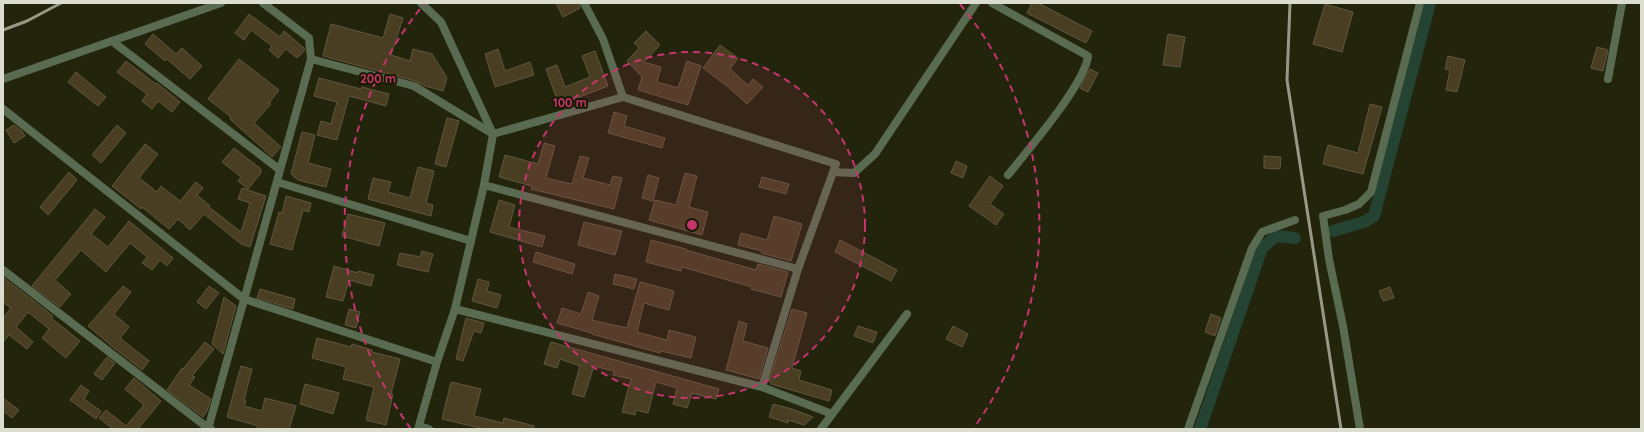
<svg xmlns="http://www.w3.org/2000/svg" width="1644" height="432" font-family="Quicksand,sans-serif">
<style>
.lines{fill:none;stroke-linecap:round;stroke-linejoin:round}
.canal{stroke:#244333;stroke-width:12}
.building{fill:#493e21;stroke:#60573e}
.minor{stroke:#596c51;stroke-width:8}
.tertiary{stroke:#596c51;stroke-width:8}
.rail{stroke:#979987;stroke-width:3}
.ring{fill:none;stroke:#c6366c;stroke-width:2;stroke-dasharray:7 5}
.centre{fill:#c6366c;stroke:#191a04;stroke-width:2}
.ring-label{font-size:12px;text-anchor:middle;font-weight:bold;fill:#c6366c;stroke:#191a04;stroke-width:4;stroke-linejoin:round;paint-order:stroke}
</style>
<rect width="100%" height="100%" fill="#22240c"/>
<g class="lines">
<path class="canal" d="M 1333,231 L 1364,222 L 1374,216 L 1430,3
M 1200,429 L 1262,248 L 1276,236 L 1295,238"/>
</g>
<path class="building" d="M 556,3 L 579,3 L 580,8 L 563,17 Z
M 1032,3 L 1038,3 L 1092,31 L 1086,43 L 1027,13 Z
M 1325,4 L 1353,12 L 1342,52 L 1313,44 Z
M 249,14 L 280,37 L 284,31 L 304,48 L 305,50 L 297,58 L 286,49 L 278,58 L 269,50 L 272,46 L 251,30 L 244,40 L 235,33 Z
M 390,14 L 403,18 L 391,55 L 410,61 L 413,49 L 432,54 L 447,78 L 443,91 L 425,86 L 415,81 L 323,56 L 331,24 L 383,38 Z
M 646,31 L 660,45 L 644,62 L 661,67 L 657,82 L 678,88 L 687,61 L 701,66 L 688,105 L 638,90 L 642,77 L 627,61 L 639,48 L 634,43 Z
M 153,34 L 176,54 L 182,48 L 202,66 L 190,79 L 167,59 L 165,61 L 145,44 Z
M 1168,34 L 1185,37 L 1180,67 L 1163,65 Z
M 720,45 L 738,58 L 730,69 L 748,85 L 753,79 L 763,87 L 747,104 L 728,87 L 703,68 Z
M 1597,47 L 1608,50 L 1603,71 L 1591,68 Z
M 498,49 L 505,71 L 530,62 L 534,75 L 495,87 L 485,54 Z
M 595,51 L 608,86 L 559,105 L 546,69 L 557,65 L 565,87 L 590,77 L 582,56 Z
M 1448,56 L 1465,60 L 1457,92 L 1446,90 L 1450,70 L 1445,69 Z
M 239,59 L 279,90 L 269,103 L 271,104 L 254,123 L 281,147 L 272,157 L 230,119 L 231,117 L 208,99 Z
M 126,61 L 156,84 L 157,83 L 180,102 L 172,112 L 158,101 L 152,109 L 142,101 L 147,94 L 117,72 Z
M 1090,69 L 1098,73 L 1088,92 L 1080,88 Z
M 76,72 L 106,97 L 98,106 L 68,82 Z
M 319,78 L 361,89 L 362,87 L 389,94 L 386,106 L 349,96 L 337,140 L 317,135 L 321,121 L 331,124 L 337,102 L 314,96 Z
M 1370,104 L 1382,107 L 1363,174 L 1323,164 L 1328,145 L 1358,153 Z
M 614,112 L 627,116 L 624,126 L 665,138 L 662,148 L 608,133 Z
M 447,118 L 459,121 L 446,167 L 435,164 Z
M 14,125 L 22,131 L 25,136 L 14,143 L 6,130 Z
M 117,125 L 126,133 L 101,163 L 92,155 Z
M 302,132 L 315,135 L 308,163 L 331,169 L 326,187 L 298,180 L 291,174 Z
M 544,143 L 555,146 L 546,178 L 572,184 L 580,156 L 589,158 L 583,178 L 610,185 L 613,176 L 622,178 L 614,209 L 531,189 L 532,186 L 499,177 L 505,155 L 538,164 Z
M 145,144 L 158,154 L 139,178 L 157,192 L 161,186 L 180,201 L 196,182 L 203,188 L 197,195 L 210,206 L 209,207 L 241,232 L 250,203 L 238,199 L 242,188 L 266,196 L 250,247 L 241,244 L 204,214 L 190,230 L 178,219 L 169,229 L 142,207 L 141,209 L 112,186 Z
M 234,148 L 261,169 L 261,173 L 248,189 L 238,181 L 241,177 L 222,162 Z
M 1264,156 L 1281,157 L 1280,169 L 1264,168 Z
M 956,161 L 967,166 L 963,178 L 951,173 Z
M 418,167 L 434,171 L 426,203 L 433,205 L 431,216 L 368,199 L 373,178 L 391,182 L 388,192 L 410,198 Z
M 69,172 L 77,180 L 48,215 L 40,207 Z
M 685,173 L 697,176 L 689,207 L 708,212 L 702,235 L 649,220 L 655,200 L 676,205 Z
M 648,175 L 659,178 L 653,201 L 642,198 Z
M 990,176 L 1003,186 L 990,204 L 1004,214 L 996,225 L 969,206 Z
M 762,177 L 789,184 L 786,194 L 759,187 Z
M 286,196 L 311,203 L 309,212 L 303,210 L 292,250 L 270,244 L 279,212 L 282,213 Z
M 499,200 L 515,205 L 509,227 L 545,236 L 542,247 L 490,232 Z
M 95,209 L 105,217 L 91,234 L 108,247 L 129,221 L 173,258 L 167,266 L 160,260 L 152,270 L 142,263 L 147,257 L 130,243 L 106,272 L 81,250 L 55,280 L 71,294 L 60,307 L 32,286 Z
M 348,214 L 385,223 L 379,246 L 342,236 Z
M 774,216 L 802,224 L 791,261 L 761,253 L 762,251 L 738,245 L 741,233 L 767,240 Z
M 584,222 L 622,231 L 615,255 L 578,245 Z
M 651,240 L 686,249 L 686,250 L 756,270 L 758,264 L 788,272 L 781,297 L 751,289 L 752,287 L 682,267 L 681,271 L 646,262 Z
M 840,240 L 897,270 L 891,281 L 835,252 Z
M 422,251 L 433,254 L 428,272 L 397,265 L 400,253 L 420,257 Z
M 536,252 L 575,264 L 572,274 L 533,262 Z
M 334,266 L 358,273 L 358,271 L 374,275 L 371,286 L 349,280 L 343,301 L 326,297 Z
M 615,274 L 637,279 L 634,289 L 613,284 Z
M 3,277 L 53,316 L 51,318 L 80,341 L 66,358 L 42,338 L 49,329 L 28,312 L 16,327 L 33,342 L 27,349 L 9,335 L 3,342 L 3,318 L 11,308 L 3,302 Z
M 478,279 L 489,282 L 487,291 L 501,295 L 497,308 L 472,301 Z
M 640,282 L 674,291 L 669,310 L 644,303 L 637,332 L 667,340 L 669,330 L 696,337 L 691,358 L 661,351 L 660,353 L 592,334 L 592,333 L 557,323 L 562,308 L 581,314 L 588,292 L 599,296 L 592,320 L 627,328 Z
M 123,286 L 131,292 L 114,314 L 129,327 L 120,338 L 149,361 L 142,370 L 114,348 L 88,326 Z
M 209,286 L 219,293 L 206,309 L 197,302 Z
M 1390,287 L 1394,298 L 1383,301 L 1379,291 Z
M 260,289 L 295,299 L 293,309 L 257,298 Z
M 224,297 L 236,306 L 223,354 L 212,344 Z
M 349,309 L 360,312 L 356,328 L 345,325 Z
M 792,309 L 807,313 L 792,368 L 801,371 L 799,380 L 832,390 L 829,401 L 771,384 L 771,382 L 769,381 Z
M 1211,314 L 1221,318 L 1215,336 L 1205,332 Z
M 466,318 L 484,323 L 481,333 L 474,331 L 463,361 L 456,359 Z
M 739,321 L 747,324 L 743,341 L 768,348 L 759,379 L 726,370 Z
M 858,326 L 877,332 L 873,343 L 854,336 Z
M 953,326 L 968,334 L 962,347 L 946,339 Z
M 317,338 L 351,347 L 352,344 L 372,350 L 372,352 L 400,359 L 391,394 L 393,394 L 386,425 L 366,420 L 374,387 L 343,379 L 346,367 L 312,358 Z
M 205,342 L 214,349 L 192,376 L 195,377 L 189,385 L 211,399 L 207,411 L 203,417 L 167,390 L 182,368 L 183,369 Z
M 551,342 L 719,389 L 716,399 L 692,393 L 687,408 L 673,404 L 677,388 L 656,382 L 648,413 L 636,410 L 635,415 L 622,412 L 631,379 L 613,375 L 614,371 L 594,366 L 584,397 L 572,394 L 580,366 L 560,359 L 557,368 L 544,364 Z
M 107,357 L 115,363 L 102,380 L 94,374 Z
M 241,366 L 252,369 L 244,400 L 246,401 L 244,406 L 262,411 L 265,398 L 296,406 L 289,429 L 257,429 L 258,426 L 227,417 Z
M 134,378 L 161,401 L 138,429 L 113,429 L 99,418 L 106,410 L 126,426 L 144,405 L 125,389 Z
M 451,382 L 481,389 L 474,416 L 503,423 L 504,418 L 534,426 L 534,429 L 484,429 L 442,419 Z
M 305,384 L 339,393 L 333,414 L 300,404 Z
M 81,385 L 89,391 L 84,399 L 101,411 L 96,419 L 70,400 Z
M 3,398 L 19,410 L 12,418 L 3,411 Z
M 773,404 L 792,409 L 813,417 L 804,425 L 788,420 L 788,423 L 769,417 Z"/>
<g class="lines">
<path class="minor" d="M 584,3 L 603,39 L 623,97
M 992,3 L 1088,56 C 1085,84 1028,150 1008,175
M 112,41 L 280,170
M 311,59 L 414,86 L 493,134 L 623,97 L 836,164 L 798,269 L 762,387
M 3,79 L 221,3
M 1608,79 L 1622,3
M 3,109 L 244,299 L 437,362
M 833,172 L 854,173 L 875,154 L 976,3
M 277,182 L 471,241
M 484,185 L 798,269
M 3,270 L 208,428 L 211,429
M 455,309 L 762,387 L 832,414
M 419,426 L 429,429
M 208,429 L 311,59 L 309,38 L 263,3
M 821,429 L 907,314
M 1188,429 L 1252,248 L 1262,232 L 1295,220
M 1360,429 L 1343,326 L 1329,259 L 1323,216 L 1345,210 L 1359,204 L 1371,192 L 1420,3"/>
<path class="tertiary" d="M 418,429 L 437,362 L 455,309 L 484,185 L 493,134 L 441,22 L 421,3"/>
<path class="rail" d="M 1290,3 L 1287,80 L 1341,429
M 3,30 L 27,21 L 61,3"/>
</g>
<circle cx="692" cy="225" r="173" fill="#c6366c" fill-opacity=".12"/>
<g class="ring">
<circle cx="692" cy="225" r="173"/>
<path d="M411 429A347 347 0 0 1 424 4M960 4A347 347 0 0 1 973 429"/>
</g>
<circle cx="692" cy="225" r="6" class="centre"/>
<g class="ring-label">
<text x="378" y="83">200 m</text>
<text x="570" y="107">100 m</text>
</g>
<rect width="1644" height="432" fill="none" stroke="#dbddcf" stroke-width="8"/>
</svg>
